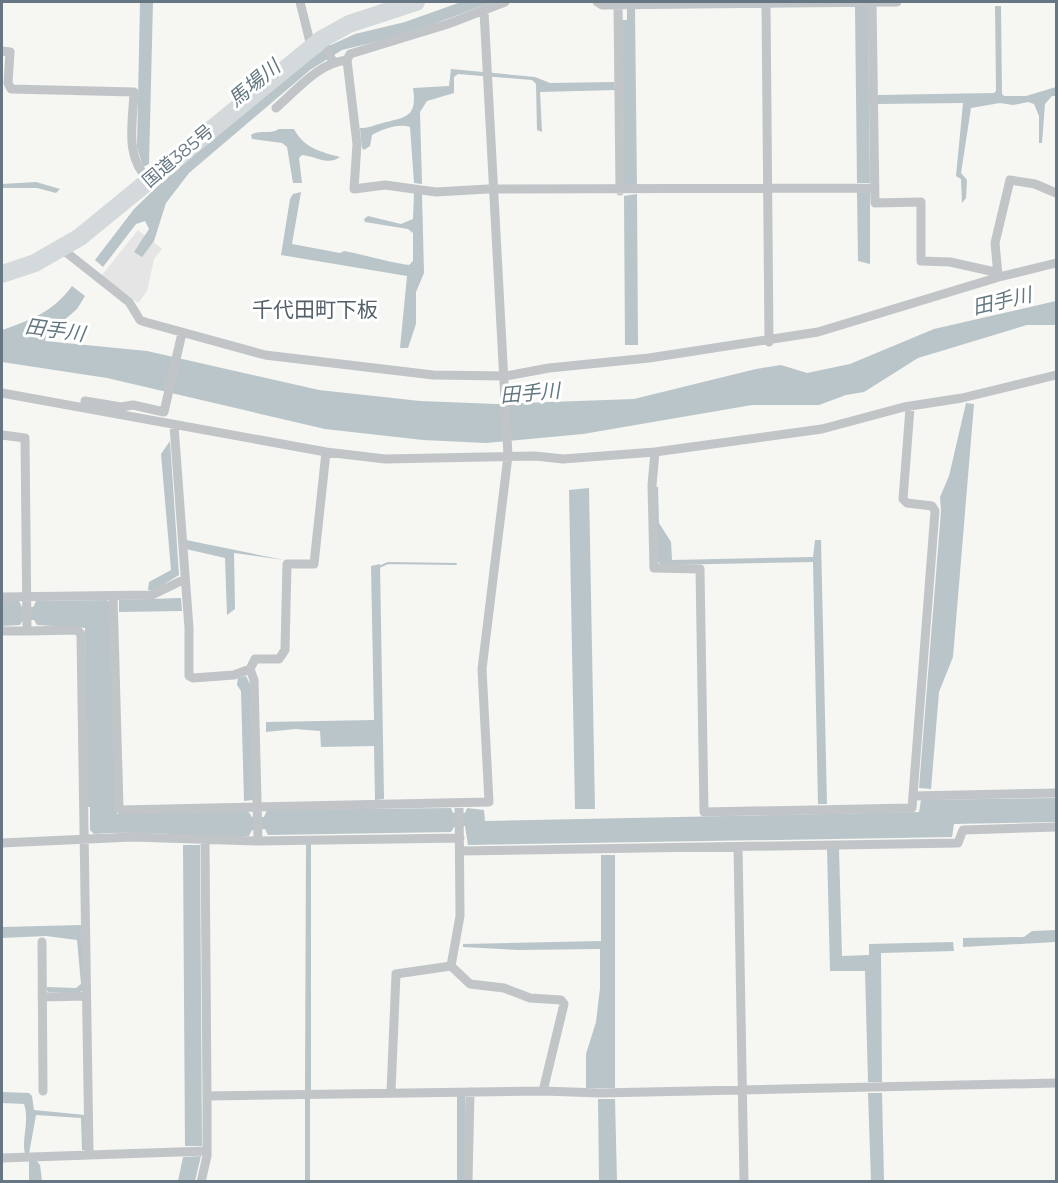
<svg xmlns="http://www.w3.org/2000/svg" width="1058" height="1183" font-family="Montserrat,'Noto Sans JP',sans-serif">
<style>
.built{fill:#e4e5e4}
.water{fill:#b9c5c9}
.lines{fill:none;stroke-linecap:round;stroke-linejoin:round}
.stream{stroke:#b9c5c9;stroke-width:2}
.street{stroke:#c1c5c8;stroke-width:9}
.highway{stroke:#d4d9dc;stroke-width:18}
.labels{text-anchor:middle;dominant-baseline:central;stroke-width:6;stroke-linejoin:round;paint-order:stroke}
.street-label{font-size:18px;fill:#667683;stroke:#fff}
.water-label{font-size:20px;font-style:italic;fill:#62777f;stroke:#fff}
.quarter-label{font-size:21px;fill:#545f68;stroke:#fff}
</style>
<rect width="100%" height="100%" fill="#f6f6f3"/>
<path class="built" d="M 138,230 L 162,249 L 154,259 L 147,291 L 138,303 L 102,275 Z"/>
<path class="water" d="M 140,2 L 153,2 L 149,164 L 143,167 L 137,147 Z
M 461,2 L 493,2 L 404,35 L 342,50 L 310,70 L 189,173 L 166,203 L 154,241 L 142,257 L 134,252 L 149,229 L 145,221 L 136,224 L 103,267 L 95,260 L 134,209 L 159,185 L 302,64 L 331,45 L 355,34 L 405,22 Z
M 855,6 L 868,6 L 870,183 L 857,183 Z
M 995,6 L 1001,6 L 1002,94 L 1004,96 L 1026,96 L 1056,87 L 1056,96 L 1052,96 L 1045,104 L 1042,143 L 1039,143 L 1039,116 L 1034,104 L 1028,102 L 1013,105 L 1000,103 L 971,108 L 961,173 L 967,180 L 966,198 L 962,203 L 961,179 L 956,176 L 963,103 L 878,104 L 878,95 L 994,93 L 996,91 Z
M 627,9 L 635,9 L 637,188 L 624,186 L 622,20 L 627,20 Z
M 451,69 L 535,77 L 550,83 L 614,82 L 615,90 L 540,92 L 542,132 L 537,130 L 536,84 L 532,80 L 458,74 L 454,77 L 454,93 L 427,101 L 420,112 L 422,184 L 414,183 L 410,127 C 399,123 382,129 372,135 L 370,146 L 364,150 L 362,148 L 360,128 C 368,128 372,126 379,124 C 403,117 418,120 413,88 L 449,86 Z
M 279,129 L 294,129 C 304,148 321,152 340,157 C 327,166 315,156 302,155 L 299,158 L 302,183 L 293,183 L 287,147 L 282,143 L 252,139 L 251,135 C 260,129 269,135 279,129 Z
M 36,182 L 60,189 L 56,193 L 37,188 L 2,188 L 2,184 Z
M 301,192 L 292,244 L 340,253 L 344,251 C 366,255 386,262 409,265 L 413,261 L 413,233 L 408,229 L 365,222 L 364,219 L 368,216 L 401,224 L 413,219 L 414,192 L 422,194 L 424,273 L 416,292 L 416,324 L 408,348 L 400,348 L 407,276 L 281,255 L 290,199 L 293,194 Z
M 857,192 L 870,192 L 870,264 L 858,261 Z
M 637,194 L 638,345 L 625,345 L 624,196 Z
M 72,286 L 85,296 L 77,309 L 46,336 L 45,341 L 147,351 L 319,390 L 420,401 L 496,404 L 634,399 L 756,369 L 781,365 L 807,373 L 850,364 L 934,329 L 1056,301 L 1056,325 L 1027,325 L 918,358 L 864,392 L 846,395 L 819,405 L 752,405 L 583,434 L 486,443 L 423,440 L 325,429 L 107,378 L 2,362 L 2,330 C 31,320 53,312 72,286 Z
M 966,403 L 974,404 L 953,657 L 939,692 L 931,789 L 919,788 L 941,511 L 940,497 L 949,476 Z
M 170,441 L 179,575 L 153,591 L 148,590 L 149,582 L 171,570 L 161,454 Z
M 656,487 L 658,487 L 659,523 L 671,542 L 672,560 L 813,557 L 815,540 L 821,540 L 827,804 L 818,804 L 813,562 L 661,565 L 657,561 Z
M 589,488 L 595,809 L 575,809 L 569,490 Z
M 186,540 L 284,560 L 234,553 L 235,609 L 227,615 L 225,558 L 186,549 Z
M 380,564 L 384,799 L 375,800 L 374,746 L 321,747 L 320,731 L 295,729 L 266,732 L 266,722 L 374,720 L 371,566 Z
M 181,598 L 182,611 L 119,612 L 119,600 Z
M 106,600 L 110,602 L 110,607 L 117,814 L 248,811 L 252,817 L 264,817 L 267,810 L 451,808 L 453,813 L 465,813 L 467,808 L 484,810 L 485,821 L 919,812 L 921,800 L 1056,798 L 1056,822 L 954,824 L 952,837 L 468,845 L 465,826 L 454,827 L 451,832 L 268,835 L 265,829 L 252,830 L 249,836 C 198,838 146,830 94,834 L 90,830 L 90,807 L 87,807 L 85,628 L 37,625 L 34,620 L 23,620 L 20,625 L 2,626 L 2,601 L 19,601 L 22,607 L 33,607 L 36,601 Z
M 246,676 L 250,684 L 253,800 L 244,801 L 241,691 L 237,685 L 238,678 Z
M 306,844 L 311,844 L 311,1090 L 305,1090 Z
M 183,845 L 200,845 L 202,1146 L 185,1146 Z
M 827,849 L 839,849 L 842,956 L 869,955 L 869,944 L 953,942 L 954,951 L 881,953 L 882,1082 L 868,1082 L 865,971 L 830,971 Z
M 601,855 L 615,855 L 615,1088 L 586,1088 L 586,1054 L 596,1022 L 600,988 L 600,949 L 518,950 L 463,947 L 463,944 L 601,941 Z
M 81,925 L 84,989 L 80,992 L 48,992 L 46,989 L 47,987 L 76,988 L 81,984 L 77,940 L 46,936 L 2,938 L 2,927 Z
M 1056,930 L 1056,942 L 963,947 L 963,938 L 1024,937 L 1032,931 Z
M 2,1092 L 29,1093 L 32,1096 L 34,1110 L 85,1115 L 86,1150 L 82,1150 L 81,1118 L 36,1115 L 29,1154 L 25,1154 C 21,1139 30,1122 24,1104 L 2,1103 Z
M 868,1093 L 882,1093 L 884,1181 L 871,1181 Z
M 465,1095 L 465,1181 L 457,1182 L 457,1096 Z
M 305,1098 L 310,1098 L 310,1181 L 305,1182 Z
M 598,1099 L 615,1099 L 617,1181 L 502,1181 L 599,1180 Z
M 201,1156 L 195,1181 L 178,1181 L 183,1157 Z
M 36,1160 L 40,1165 L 42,1181 L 29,1181 L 29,1161 Z"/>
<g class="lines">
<path class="stream" d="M 379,567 L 388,563 L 456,564"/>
<path class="street" d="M 300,2 L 311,46
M 505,2 L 448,24 L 350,54 L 347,60 L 357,144 L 354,189 L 385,185 L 436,192 L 488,189 L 875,188
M 597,2 L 602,5 L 897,2
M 872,2 L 875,203 L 921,202 L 921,261 L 950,262 L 995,272
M 766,3 L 769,342
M 618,4 L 620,191
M 322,39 L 333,62
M 2,51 L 10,52 L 8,83 L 11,89 L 134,92 C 133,123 124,157 149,180
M 276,108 C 297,90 318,63 347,60
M 62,249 L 129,302 L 140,320 L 145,322 L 265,355 L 433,375 L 506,376 L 549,368 L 649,358 L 818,332 L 999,277 L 1056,263
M 998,275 L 995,243 L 1010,180 L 1035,184 L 1056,193
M 2,393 L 326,452 L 385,459 L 535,456 L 563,459 L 655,452 L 822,429 L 904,407 L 962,398 L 1056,375
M 85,401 L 121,407 L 133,405 L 164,412 L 182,333
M 174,426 L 189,628 L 189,676 L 193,678 L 234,675 L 250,669
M 2,435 L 25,438 L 27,631 L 77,630 L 81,634 L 89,1153
M 655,452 L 652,485 L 654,568 L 700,569 L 704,812 L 912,808 L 935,511 L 932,506 L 907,503 L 903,499 L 910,408
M 113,596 L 119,808 L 121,810 L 489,802 L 482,669 L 508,456 L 484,11
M 2,597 L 152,595 L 185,579
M 2,631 L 27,631
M 913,796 L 1056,793
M 459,803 L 460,916 L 451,966 L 470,984 L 504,988 L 530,998 L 561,1000 L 564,1004 L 543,1091
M 205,840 L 207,1096
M 258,841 L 254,680 L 250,669 L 255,659 L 279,659 L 285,650 L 287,564 L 314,564 L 326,452
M 2,843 L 132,837 L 258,841 L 460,838
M 738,847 L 744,1182
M 460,851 L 958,843 L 963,830 L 1056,827
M 42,942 L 43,1091
M 42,997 L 86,996
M 391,1092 L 396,974 L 451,966
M 2,1158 L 207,1151
M 201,1182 L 207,1156 L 207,1096 L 543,1091 L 600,1093 L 1056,1083
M 468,1182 L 470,1092"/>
<path class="highway" d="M 2,274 L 35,263 L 80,237 L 322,39 L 349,24 L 416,2"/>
</g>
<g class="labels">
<g class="street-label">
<text transform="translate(178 156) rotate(-40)">国道385号</text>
</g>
<g class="water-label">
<text transform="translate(254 83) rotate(-40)">馬場川</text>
<text transform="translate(1002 301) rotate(-13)">田手川</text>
<text transform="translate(55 330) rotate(8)">田手川</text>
<text transform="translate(530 393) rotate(-5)">田手川</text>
</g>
<g class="quarter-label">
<text x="315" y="309">千代田町下板</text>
</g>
</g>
<rect width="1058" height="1183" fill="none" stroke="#667683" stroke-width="6"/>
</svg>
